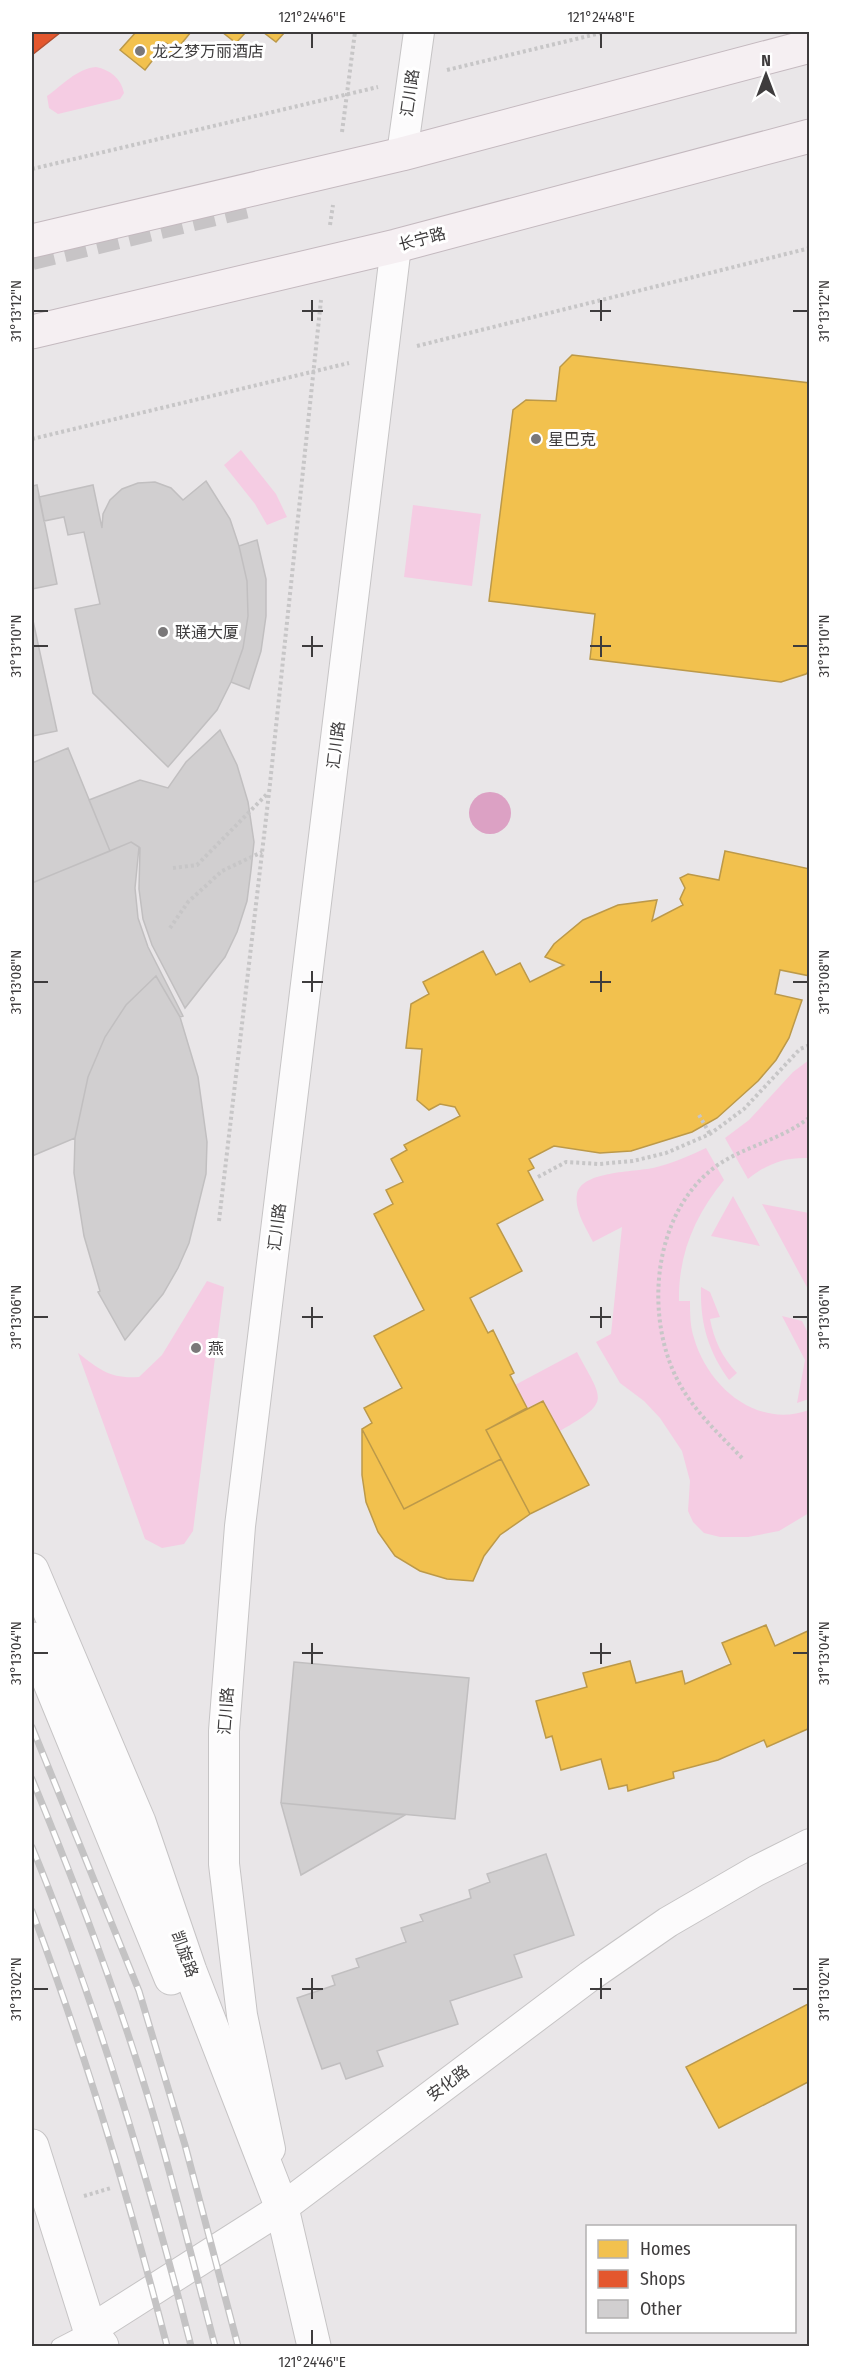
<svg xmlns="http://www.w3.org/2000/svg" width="841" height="2378" font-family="'Fira Sans Condensed','Noto Sans SC',sans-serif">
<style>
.green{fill:#f5cce3}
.water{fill:#dca1c4}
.homes{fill:#f2c14e;stroke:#bc9949;stroke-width:1.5}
.shops{fill:#e4572e;stroke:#b24f32;stroke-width:1.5}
.building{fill:#d1cfd0;stroke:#c1bfc0;stroke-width:1.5}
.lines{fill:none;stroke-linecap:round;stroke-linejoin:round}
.pedestrian-tunnel{stroke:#c7c4c6;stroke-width:22;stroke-dasharray:22 11;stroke-linecap:butt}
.service-casing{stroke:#c6c4c5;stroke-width:17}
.minor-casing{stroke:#c6c4c5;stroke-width:32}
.tertiary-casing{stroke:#c6c4c5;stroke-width:35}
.primary-casing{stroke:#c4b9bf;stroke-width:35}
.path{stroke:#c7c6c7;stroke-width:4;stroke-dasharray:3 3;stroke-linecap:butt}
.service{stroke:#fcfbfc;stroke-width:15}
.minor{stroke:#fcfbfc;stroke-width:30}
.tertiary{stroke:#fcfbfc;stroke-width:33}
.primary{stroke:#f5eff2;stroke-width:33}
.rail-casing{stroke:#c4c3c4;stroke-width:7}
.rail{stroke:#fff;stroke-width:4.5;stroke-dasharray:14;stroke-linecap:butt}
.ticks{fill:none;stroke:#3e3c3d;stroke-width:2}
.poi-dot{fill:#7a7879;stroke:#fff;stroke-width:2}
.labels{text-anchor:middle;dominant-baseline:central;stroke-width:6;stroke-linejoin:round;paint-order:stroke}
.poi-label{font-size:16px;fill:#3e3c3d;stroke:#fff;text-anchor:start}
.street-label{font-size:16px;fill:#3e3c3d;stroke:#fff}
.neatline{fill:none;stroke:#3e3c3d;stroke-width:2}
.ticks-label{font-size:15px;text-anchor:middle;fill:#3e3c3d}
</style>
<rect width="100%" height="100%" fill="#e9e6e8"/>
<path class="green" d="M 96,67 C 110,70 121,78 124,93 L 120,99 L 58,114 L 49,108 L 47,96 C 63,85 76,69 96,67 Z
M 241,450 L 276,494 L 287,517 L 267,525 L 255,504 L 224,465 Z
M 413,505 L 481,514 L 472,586 L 404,577 Z
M 809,1060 L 809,1158 C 784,1157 767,1164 748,1179 L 725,1138 L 749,1120 L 793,1072 Z
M 706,1148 L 724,1180 C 695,1215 678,1255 679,1301 L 690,1301 C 690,1313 690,1326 694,1338 C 708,1387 757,1429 809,1410 L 809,1513 L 779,1531 L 748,1537 L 720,1537 L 704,1533 L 693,1522 L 688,1511 L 690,1481 L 682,1451 L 660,1418 L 644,1401 L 620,1383 L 596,1342 L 611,1334 L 622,1227 L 593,1242 C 586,1228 574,1210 577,1194 C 581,1171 635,1172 653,1168 C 671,1164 689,1156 706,1148 Z
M 733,1196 L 760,1246 L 711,1236 Z
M 762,1204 L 809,1213 L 809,1291 Z
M 207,1281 L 224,1287 L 193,1531 L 184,1544 L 162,1548 L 145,1539 L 78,1353 C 100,1370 111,1379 139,1377 L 162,1355 Z
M 701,1287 L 710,1292 L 720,1317 L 710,1319 C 714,1340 722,1357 737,1373 L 729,1380 C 708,1351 700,1323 701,1287 Z
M 782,1316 L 802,1321 L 809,1335 L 809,1399 L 797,1403 L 805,1360 Z
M 577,1352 C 603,1401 612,1401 560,1431 L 543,1401 L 527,1408 L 515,1385 Z"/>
<path class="water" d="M469 813a21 21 0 1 1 42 0a21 21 0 1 1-42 0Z"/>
<path class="homes" d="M 136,32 L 191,32 L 172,55 L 165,50 L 169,45 L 166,43 L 145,70 L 120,50 Z
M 222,32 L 246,32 L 236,43 Z
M 263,32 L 285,32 L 276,42 Z
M 572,355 L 810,383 L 810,670 L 806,674 L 781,682 L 590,659 L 595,614 L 489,601 L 513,410 L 526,400 L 556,401 L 560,367 Z
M 725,851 L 810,869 L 810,976 L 780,970 L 775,994 L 802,1000 L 789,1038 L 776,1060 L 758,1081 L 717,1118 L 692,1132 L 631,1151 L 600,1153 L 554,1146 L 529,1159 L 534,1168 L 528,1171 L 543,1200 L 497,1224 L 522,1271 L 470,1298 L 488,1333 L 493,1330 L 514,1373 L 510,1375 L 527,1408 L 486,1430 L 501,1459 L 404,1509 L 362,1429 L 372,1423 L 364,1408 L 402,1388 L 374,1336 L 424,1310 L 374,1214 L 393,1204 L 386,1190 L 403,1182 L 391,1159 L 407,1150 L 404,1145 L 460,1116 L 455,1107 L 440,1104 L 429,1110 L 417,1100 L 422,1049 L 406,1048 L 411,1004 L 429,994 L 423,982 L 483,951 L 496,975 L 520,963 L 530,982 L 564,965 L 545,957 L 554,944 L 583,920 L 618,905 L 657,900 L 652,921 L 683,905 L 680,899 L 685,888 L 680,878 L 688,874 L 719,880 Z
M 543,1401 L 589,1485 L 530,1514 L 486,1430 Z
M 362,1429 L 404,1509 L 501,1459 L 530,1514 L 500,1535 L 484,1556 L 473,1581 L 447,1579 L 420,1571 L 395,1556 L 378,1532 L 366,1502 L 362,1475 Z
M 766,1625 L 775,1646 L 810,1630 L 810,1728 L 767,1747 L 764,1740 L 718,1760 L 673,1772 L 674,1778 L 628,1791 L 627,1785 L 609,1789 L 601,1759 L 561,1770 L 552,1736 L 546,1738 L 536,1701 L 587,1687 L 583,1673 L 630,1661 L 636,1683 L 682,1671 L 685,1684 L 731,1664 L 722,1643 Z
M 810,2003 L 810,2081 L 719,2128 L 686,2067 Z"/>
<path class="shops" d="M 32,32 L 61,32 L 32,55 Z"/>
<path class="building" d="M 206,481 L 230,519 L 239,546 L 247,581 L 248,616 L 243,648 L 231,682 L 217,710 L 168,767 L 93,693 L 75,609 L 100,604 L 84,532 L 68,535 L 64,517 L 44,521 L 39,497 L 93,485 L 102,528 L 103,514 L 110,500 L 122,489 L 138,483 L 155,482 L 171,488 L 183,500 Z
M 37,485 L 57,584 L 32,589 L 32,486 Z
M 257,540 L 266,579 L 266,616 L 261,651 L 249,689 L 231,682 L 243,648 L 248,616 L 247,581 L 239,546 Z
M 32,616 L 57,731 L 32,736 Z
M 220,730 L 237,765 L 248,802 L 254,842 L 251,870 L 247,901 L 237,932 L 225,957 L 185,1008 L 152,945 L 143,919 L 139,889 L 140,848 L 131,842 L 110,851 L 89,800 L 140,780 L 168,788 L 186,762 Z
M 68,748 L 110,851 L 32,883 L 32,763 Z
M 131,842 L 139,847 L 135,888 L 138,918 L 148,947 L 183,1016 L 180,1017 L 156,976 L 126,1005 L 105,1037 L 88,1077 L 75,1138 L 32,1156 L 32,883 Z
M 156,976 L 180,1017 L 198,1077 L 207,1142 L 206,1174 L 189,1243 L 178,1268 L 163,1294 L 125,1340 L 98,1292 L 100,1291 L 84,1236 L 74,1173 L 75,1138 L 88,1077 L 105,1037 L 126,1005 Z
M 294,1662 L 469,1678 L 455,1819 L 281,1803 Z
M 281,1803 L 405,1815 L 301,1875 Z
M 546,1854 L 574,1935 L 514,1955 L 522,1977 L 450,2001 L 458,2024 L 377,2051 L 383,2066 L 346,2079 L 340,2063 L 322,2069 L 297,1998 L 335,1985 L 332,1976 L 359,1967 L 356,1959 L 406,1942 L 401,1928 L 423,1921 L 420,1915 L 471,1898 L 469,1890 L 490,1882 L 487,1874 Z"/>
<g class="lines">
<path class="pedestrian-tunnel" d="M 32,259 L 248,207"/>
<g class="service-casing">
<path id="service" d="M 59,2346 L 90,2330"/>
</g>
<g class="minor-casing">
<path id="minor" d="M 402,154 L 419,32
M 270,2149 L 242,2015 L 224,1864 L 224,1731 L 240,1526 L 396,246
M 90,2330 L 282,2208 L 590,1976 L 668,1922 L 756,1871 L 810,1844"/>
</g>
<g class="tertiary-casing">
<path id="tertiary" d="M 32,1570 L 139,1822 L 190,1971 L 282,2208 L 314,2346
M 32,1639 L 171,1978
M 32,2146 L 90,2330 L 102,2346"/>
</g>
<g class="primary-casing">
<path id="primary" d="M 32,241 L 402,154 L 810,46
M 32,332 L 396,246 L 810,136"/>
</g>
<path class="path" d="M 447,70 L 605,32
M 342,132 L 355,32
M 32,169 L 378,87
M 330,225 L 333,205
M 417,346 L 810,248
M 32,439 L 349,363
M 173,868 L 197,865 L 268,793
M 170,928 L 188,902 L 222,871 L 262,852
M 699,1115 L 710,1134
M 538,1177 L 566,1162 L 599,1164 L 633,1161 L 666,1153 L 710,1134 L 744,1109 L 800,1049 L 810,1045
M 219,1221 L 269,793 L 321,300
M 742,1458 C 719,1434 693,1410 678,1381 C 645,1318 652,1219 710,1171 C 738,1147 779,1142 810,1117
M 84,2196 L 111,2188"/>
<use href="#service" class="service"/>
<use href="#minor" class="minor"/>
<use href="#tertiary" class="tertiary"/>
<use href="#primary" class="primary"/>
<g class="rail-casing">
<path id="rail" d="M 32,1727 L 139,1991 L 185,2145 L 238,2346
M 32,1779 C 82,1900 129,2025 164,2152 C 182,2217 198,2282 215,2346
M 32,1847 C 98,2008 148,2177 191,2346
M 32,1911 C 86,2054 129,2199 167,2346"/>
</g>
<use href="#rail" class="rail"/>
</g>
<path class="ticks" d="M 312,33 L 312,48M 601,33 L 601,48M 312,300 L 312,321M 601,300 L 601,321M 33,311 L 48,311M 302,311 L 323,311M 590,311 L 611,311M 793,311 L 808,311M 312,636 L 312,657M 601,636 L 601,657M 33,646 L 48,646M 302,646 L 323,646M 590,646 L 611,646M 793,646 L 808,646M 312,971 L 312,992M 601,971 L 601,992M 33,982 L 48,982M 302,982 L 323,982M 590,982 L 611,982M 793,982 L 808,982M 312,1307 L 312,1328M 601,1307 L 601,1328M 33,1317 L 48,1317M 302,1317 L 323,1317M 590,1317 L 611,1317M 793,1317 L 808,1317M 312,1643 L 312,1664M 601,1643 L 601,1664M 33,1653 L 48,1653M 302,1653 L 323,1653M 590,1653 L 611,1653M 793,1653 L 808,1653M 312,1978 L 312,1999M 601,1978 L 601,1999M 33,1989 L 48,1989M 302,1989 L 323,1989M 590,1989 L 611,1989M 793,1989 L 808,1989M 312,2330 L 312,2345"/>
<g class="poi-dot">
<circle cx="140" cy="51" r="6"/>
<circle cx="536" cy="439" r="6"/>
<circle cx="163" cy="632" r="6"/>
<circle cx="196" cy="1348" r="6"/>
</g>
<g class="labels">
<g class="poi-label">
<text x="152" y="51">龙之梦万丽酒店</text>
<text x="548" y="439">星巴克</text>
<text x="175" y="632">联通大厦</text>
<text x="208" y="1348">燕</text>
</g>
<g class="street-label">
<text transform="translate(410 93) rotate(-82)">汇川路</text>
<text transform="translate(422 239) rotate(-15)">长宁路</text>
<text transform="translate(336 745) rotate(-83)">汇川路</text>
<text transform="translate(277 1227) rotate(-83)">汇川路</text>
<text transform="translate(226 1711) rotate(-86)">汇川路</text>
<text transform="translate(185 1954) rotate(70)">凯旋路</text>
<text transform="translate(448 2083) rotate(-37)">安化路</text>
</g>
</g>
<rect width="841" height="2378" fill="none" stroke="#ffffff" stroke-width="66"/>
<rect x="586" y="2225" width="210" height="108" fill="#ffffff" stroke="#b2b1b1" stroke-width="1.5"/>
<rect x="598" y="2240" width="30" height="18" fill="#f2c14e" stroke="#b2b1b1" stroke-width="1.5"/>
<text x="640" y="2255" font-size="18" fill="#3e3c3d">Homes</text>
<rect x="598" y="2270" width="30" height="18" fill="#e4572e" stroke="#b2b1b1" stroke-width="1.5"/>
<text x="640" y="2285" font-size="18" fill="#3e3c3d">Shops</text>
<rect x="598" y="2300" width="30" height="18" fill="#d1cfd0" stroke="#b2b1b1" stroke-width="1.5"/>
<text x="640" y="2315" font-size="18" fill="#3e3c3d">Other</text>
<g transform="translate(766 75)" stroke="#ffffff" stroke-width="4.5" paint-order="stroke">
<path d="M0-4.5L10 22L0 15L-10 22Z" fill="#3e3c3d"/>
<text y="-9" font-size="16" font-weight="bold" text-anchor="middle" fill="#3e3c3d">N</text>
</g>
<rect x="33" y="33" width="775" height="2312" class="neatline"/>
<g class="ticks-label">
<text x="312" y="22">121°24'46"E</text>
<text x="601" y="22">121°24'48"E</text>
<text transform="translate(16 311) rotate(-90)" y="5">31°13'12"N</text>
<text transform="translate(824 311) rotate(-90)" y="5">31°13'12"N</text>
<text transform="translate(16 646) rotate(-90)" y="5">31°13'10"N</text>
<text transform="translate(824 646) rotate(-90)" y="5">31°13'10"N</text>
<text transform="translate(16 982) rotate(-90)" y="5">31°13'08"N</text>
<text transform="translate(824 982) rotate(-90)" y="5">31°13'08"N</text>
<text transform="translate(16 1317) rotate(-90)" y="5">31°13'06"N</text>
<text transform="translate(824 1317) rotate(-90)" y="5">31°13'06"N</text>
<text transform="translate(16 1653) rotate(-90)" y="5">31°13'04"N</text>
<text transform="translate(824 1653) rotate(-90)" y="5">31°13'04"N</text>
<text transform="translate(16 1989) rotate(-90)" y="5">31°13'02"N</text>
<text transform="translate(824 1989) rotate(-90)" y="5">31°13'02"N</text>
<text x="312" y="2367">121°24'46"E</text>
</g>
</svg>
